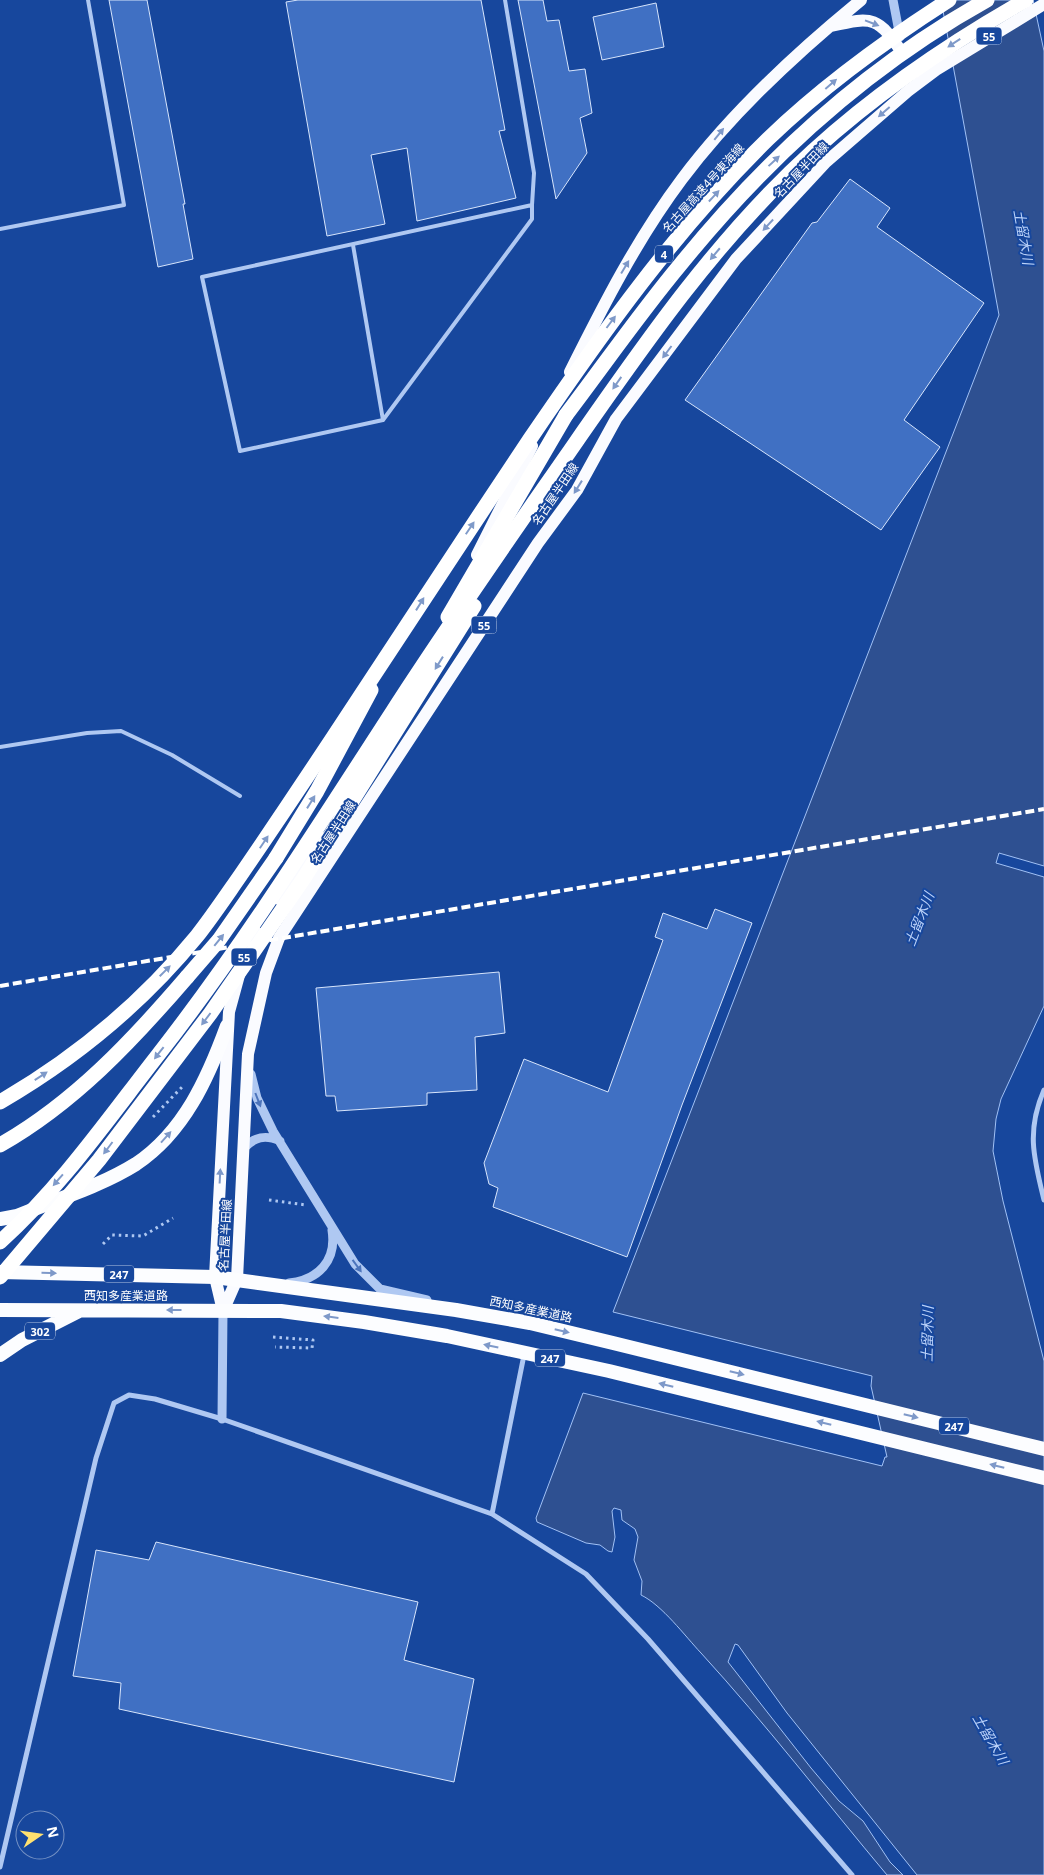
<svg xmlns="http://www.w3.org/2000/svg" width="1044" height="1875" font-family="'Noto Sans','Noto Sans JP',sans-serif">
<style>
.water{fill:#2e5091;stroke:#a1c1f5}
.building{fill:#4070c3;stroke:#d7e5fc}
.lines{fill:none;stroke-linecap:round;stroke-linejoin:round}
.path{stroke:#afc8f2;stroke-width:3;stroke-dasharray:2.5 4;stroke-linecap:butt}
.service{stroke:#afc8f2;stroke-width:4}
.minor{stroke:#afc8f2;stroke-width:5}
.tertiary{stroke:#afc8f2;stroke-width:9}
.primary{stroke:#fafbff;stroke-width:12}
.trunk{stroke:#fcfdff;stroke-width:14}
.motorway{stroke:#fff;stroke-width:15}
.rail{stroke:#fff;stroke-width:4;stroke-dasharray:9 4;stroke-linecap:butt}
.motorway-bridge{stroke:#fff;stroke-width:15}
.oneway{fill:#7d98c9}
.oneway2{fill:#7f9ac9}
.oneway3{fill:#4c74bb}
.oneway4{fill:#7e99c9}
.labels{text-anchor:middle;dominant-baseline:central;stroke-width:4;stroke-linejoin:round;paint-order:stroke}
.shield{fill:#17479d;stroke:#b9c8e2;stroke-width:1}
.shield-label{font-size:11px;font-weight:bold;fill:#fff}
.street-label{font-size:12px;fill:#fff;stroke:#17479d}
.water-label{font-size:14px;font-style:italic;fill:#bbd2f9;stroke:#17479d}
</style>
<rect width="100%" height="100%" fill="#17479d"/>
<path class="water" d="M 941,0 L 1033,0 L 1044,51 L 1044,866 L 999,853 L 996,863 L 1044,877 L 1044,1006 L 1001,1099 L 996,1119 L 993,1151 L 1003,1201 L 1044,1361 L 1044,1875 L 917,1875 L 787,1713 L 738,1645 L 735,1644 L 728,1662 L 811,1768 L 839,1801 L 863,1821 L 890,1862 L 903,1875 L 887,1875 C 825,1801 766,1724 701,1653 C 685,1636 662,1605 641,1595 L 642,1581 L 634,1560 L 638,1537 L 635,1529 L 622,1520 L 621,1510 L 614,1508 L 612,1511 L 615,1537 L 612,1552 L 608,1551 L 600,1545 L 586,1543 L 537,1522 L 536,1518 L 583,1393 L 882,1466 L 885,1457 L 887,1457 L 871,1386 L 872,1376 L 613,1312 L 999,315 Z"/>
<path class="building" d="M 109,0 L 147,0 L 185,204 L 183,204 L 193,259 L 158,267 Z
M 298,0 L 481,0 L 505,130 L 499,131 L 516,198 L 417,221 L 407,148 L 371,155 L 385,224 L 327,236 L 286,2 Z
M 518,0 L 543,0 L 547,21 L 559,20 L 569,71 L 585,69 L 592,113 L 580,118 L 587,153 L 556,199 Z
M 656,3 L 664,47 L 602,60 L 593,17 Z
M 850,179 L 890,208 L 877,227 L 984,303 L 904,420 L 940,447 L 881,530 L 685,400 L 812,223 L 817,222 Z
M 715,909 L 752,923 L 682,1105 L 627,1257 L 493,1207 L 498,1188 L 489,1184 L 484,1163 L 524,1059 L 608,1092 L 663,940 L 655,937 L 663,913 L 707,929 Z
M 499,972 L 505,1033 L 475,1037 L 477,1090 L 427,1093 L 427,1105 L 337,1111 L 335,1096 L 326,1096 L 316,988 Z
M 156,1542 L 418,1602 L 404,1660 L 474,1679 L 454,1782 L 119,1709 L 121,1683 L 73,1676 L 96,1550 L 149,1560 Z"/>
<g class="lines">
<path class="path" d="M 153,1117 L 183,1086
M 269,1200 L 306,1205
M 103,1244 L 112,1235 L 143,1236 L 173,1218
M 273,1337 L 313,1340 L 312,1348 L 275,1347"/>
<path class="service" d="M 0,229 L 124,205 L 88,0
M 353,245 L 383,420 L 240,451 L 202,277 L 532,205 L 534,173 L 505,0
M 383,420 L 532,219 L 532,205
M 0,747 L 87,733 L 121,731 L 172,755 L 240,796"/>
<path class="minor" d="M 1044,1090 C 1026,1131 1034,1159 1044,1200
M 492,1514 L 524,1355
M 0,1867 L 96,1458 L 114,1403 L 129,1395 L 155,1399 L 222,1419 L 492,1514 L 586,1574 L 648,1639 L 852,1875"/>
<path class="tertiary" d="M 893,0 L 900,37
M 251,1074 L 257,1098 L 273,1131 L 355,1264 L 380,1289 L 427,1300
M 243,1149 C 254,1137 265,1134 280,1141
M 289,1283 C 318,1280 337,1261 332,1230
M 222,1419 L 223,1311"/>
<path class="primary" d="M 831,26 C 874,16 878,17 903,54
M 570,372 C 603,306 637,239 682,179 C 733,111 796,53 861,0
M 477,555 L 532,446
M 279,899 L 320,837
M 223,1311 L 237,1279 L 248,1054 L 266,973 L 279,938 L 538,543 L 577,490 L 616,419 L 736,259 L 826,162 L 908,91 L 936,70 L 1044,4
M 223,1311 L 215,1277 L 229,1012 L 247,946 L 256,932"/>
<path class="trunk" d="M 0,1219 L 17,1216 C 55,1200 101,1186 136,1164 C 184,1132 208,1078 227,1026
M 0,1272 L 215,1277 L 456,1310 L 530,1323 L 613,1343 L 1044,1449
M 0,1310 L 281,1311 L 364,1322 L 447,1336 L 609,1371 L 1044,1478
M 0,1355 L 22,1340 L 79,1311"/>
<path class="motorway" d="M 448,617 L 566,415
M 276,858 L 317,791 L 371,690
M 0,1145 C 74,1103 132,1041 187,977"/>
<path class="rail" d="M 0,986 L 1044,809"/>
<path class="motorway-bridge" d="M 566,415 C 604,365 640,313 680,265 C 765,160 868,66 987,0
M 187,977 L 219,940 L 276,858
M 0,1102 C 74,1059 143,1002 197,936 C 212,917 226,896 240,876 C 279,819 317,762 355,704 C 413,616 471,527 530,439 C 602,333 676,229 768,139 C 823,86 885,41 949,0
M 0,1242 C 61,1187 108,1119 158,1055 C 244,945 317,828 393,711 C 449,624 508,540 567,455 C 642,347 716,239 813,151 C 878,92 950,43 1026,0
M 0,1277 L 99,1160 L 210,1014 L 258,945 L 304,878 L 474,606"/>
</g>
<defs><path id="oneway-solid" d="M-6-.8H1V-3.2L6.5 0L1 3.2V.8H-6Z" transform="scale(1.25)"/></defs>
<g class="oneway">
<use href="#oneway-solid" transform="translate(872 23) rotate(21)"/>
<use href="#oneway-solid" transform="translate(884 112) rotate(139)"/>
<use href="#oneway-solid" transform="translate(719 134) rotate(-51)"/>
<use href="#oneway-solid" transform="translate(768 225) rotate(133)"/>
<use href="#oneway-solid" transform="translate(625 267) rotate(-59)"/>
<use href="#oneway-solid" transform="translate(667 352) rotate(127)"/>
<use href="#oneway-solid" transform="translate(578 487) rotate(122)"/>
<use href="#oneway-solid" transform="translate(220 1176) rotate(-87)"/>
</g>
<g class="oneway2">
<use href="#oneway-solid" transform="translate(954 43) rotate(147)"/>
<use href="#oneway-solid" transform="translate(831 84) rotate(-41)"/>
<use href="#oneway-solid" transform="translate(774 161) rotate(-43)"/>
<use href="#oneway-solid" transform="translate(714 196) rotate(-47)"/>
<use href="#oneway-solid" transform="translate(715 254) rotate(130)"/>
<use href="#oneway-solid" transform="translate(611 322) rotate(-53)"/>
<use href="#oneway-solid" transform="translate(617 383) rotate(125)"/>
<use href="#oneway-solid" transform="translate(470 528) rotate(-56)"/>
<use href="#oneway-solid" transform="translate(420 604) rotate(-58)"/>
<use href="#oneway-solid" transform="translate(439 663) rotate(122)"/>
<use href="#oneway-solid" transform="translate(311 802) rotate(-58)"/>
<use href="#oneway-solid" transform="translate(264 842) rotate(-56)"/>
<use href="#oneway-solid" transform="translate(219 940) rotate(-51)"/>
<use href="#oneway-solid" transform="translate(165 971) rotate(-45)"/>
<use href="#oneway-solid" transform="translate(206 1019) rotate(127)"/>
<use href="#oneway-solid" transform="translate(159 1053) rotate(128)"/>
<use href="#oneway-solid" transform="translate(41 1076) rotate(-33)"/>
<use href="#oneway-solid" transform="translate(108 1148) rotate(127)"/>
<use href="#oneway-solid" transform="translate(58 1180) rotate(131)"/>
</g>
<g class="oneway3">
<use href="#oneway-solid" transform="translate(258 1100) rotate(69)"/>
<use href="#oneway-solid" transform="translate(357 1266) rotate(54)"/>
</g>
<g class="oneway4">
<use href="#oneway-solid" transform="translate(166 1137) rotate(-48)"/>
<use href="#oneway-solid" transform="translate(49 1273) rotate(1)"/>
<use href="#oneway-solid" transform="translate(174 1310) rotate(-180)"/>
<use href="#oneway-solid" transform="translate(331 1317) rotate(-173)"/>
<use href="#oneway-solid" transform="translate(562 1331) rotate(13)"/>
<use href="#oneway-solid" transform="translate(491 1346) rotate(-168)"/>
<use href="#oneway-solid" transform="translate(737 1373) rotate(14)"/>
<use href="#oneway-solid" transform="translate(666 1385) rotate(-166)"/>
<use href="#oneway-solid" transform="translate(911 1416) rotate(14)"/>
<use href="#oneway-solid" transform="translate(824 1423) rotate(-166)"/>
<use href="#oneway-solid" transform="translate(997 1466) rotate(-166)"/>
</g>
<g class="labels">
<g class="shield">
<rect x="976.5" y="27.5" width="25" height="17" rx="4"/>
<rect x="655" y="245.5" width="18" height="17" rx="4"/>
<rect x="471.5" y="616.5" width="25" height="17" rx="4"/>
<rect x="231.5" y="948.5" width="25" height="17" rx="4"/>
<rect x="104" y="1265.5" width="30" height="17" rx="4"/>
<rect x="25" y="1322.5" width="30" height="17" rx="4"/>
<rect x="535" y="1349.5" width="30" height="17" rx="4"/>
<rect x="939" y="1417.5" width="30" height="17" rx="4"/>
</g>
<g class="shield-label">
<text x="989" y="36">55</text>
<text x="664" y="254">4</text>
<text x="484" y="625">55</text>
<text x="244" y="957">55</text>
<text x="119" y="1274">247</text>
<text x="40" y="1331">302</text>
<text x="550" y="1358">247</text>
<text x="954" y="1426">247</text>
</g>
<g class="street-label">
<text transform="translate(801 170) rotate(-46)">名古屋半田線</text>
<text transform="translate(703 188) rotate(-48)">名古屋高速4号東海線</text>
<text transform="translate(555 494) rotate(-56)">名古屋半田線</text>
<text transform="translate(333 832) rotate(-57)">名古屋半田線</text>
<text transform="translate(225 1235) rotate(-87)">名古屋半田線</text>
<text x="126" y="1295">西知多産業道路</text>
<text transform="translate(531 1309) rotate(12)">西知多産業道路</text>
</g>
<g class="water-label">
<text transform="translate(1024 237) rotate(80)">土留木川</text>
<text transform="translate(919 919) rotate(-69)">土留木川</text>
<text transform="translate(927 1334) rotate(-89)">土留木川</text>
<text transform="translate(991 1739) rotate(60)">土留木川</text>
</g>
</g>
<g transform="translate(40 1835) rotate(77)"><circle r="24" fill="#17479d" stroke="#7491c4"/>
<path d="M0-4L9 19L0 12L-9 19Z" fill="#ffe170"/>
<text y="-8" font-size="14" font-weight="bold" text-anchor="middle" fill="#ffffff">N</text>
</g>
</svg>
